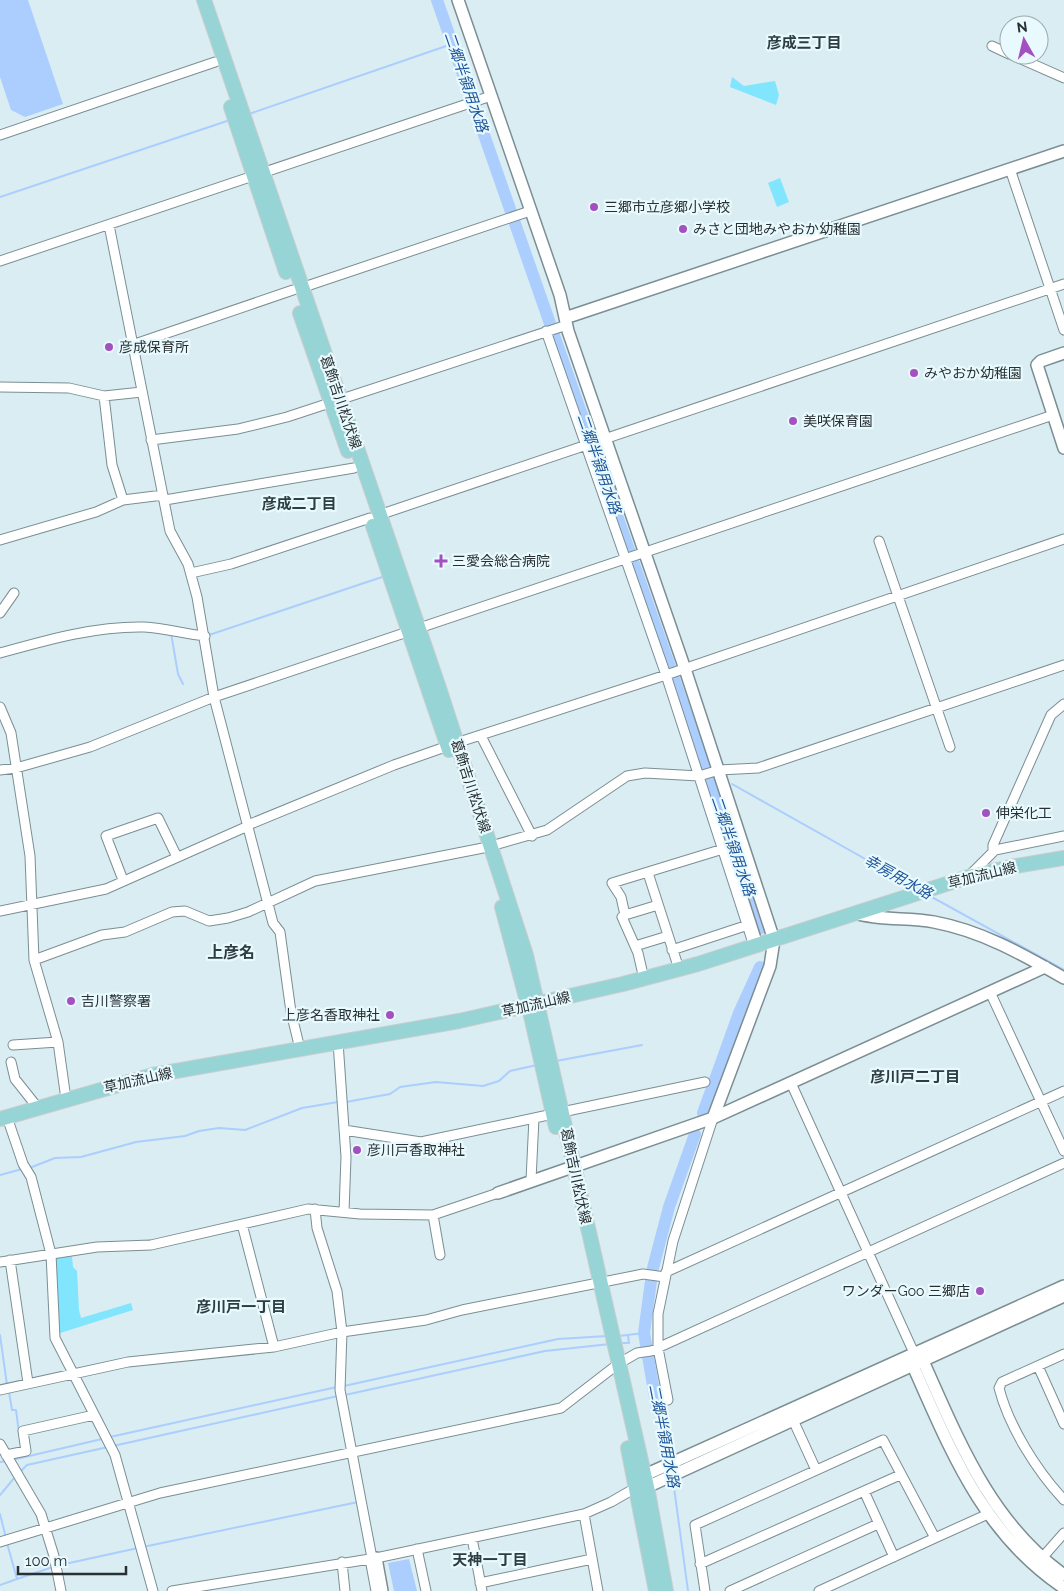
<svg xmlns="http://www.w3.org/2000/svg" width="1064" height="1591" font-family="Raleway,'Noto Sans JP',sans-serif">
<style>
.green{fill:#81e5fe}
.water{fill:#abcefe}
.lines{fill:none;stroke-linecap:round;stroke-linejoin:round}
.stream{stroke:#abcefe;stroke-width:2}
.river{stroke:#abcefe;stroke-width:12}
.pedestrian-casing{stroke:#7b8e93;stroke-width:9}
.minor-casing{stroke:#7b8e93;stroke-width:11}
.tertiary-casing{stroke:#7b8e93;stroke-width:14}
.primary-casing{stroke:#cccdce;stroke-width:16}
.pedestrian{stroke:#fff;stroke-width:6}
.minor{stroke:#fff;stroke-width:9}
.tertiary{stroke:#fff;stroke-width:11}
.primary{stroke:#97d4d5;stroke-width:14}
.poi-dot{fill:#a351c1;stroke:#e9fafe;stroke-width:2}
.labels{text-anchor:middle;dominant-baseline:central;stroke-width:4.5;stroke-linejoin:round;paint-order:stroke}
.poi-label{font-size:14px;fill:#293033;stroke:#e9fafe;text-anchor:start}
.street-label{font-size:14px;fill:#293033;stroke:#e9fafe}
.neighbourhood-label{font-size:15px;font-weight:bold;fill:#2d3d42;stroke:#e9fafe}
.water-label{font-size:15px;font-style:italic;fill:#1e5599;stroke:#e9fafe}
.quarter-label{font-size:16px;font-weight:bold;fill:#2d3d42;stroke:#e9fafe}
</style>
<rect width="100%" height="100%" fill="#d9edf3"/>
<path class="green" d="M 732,77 L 744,86 L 775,81 L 779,95 L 776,105 L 730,87 Z
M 780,178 L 789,202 L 777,207 L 768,183 Z
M 72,1256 L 73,1267 L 77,1271 L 79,1310 L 81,1318 L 131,1303 L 133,1310 L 57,1334 L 54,1261 L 56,1258 Z"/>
<path class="water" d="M 0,0 L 28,0 L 63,104 L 25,117 L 11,110 L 0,77 Z
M 409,1559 L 417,1591 L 394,1591 L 388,1563 Z"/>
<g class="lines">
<path class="stream" d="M 249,114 L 452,44
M 0,197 L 230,120
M 171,633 L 178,674 L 183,684
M 209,635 L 382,577
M 732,784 L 915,887
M 930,896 L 1064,970
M 556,1061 L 642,1045
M 346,1102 L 390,1094 L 400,1087 L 436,1082 L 483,1086 L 499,1081 L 510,1071 L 537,1065
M 32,1167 L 55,1158 L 81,1157 L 136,1142 L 185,1136 L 199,1131 L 219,1128 L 245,1130 L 302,1108 L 338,1102
M 0,1175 L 22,1169
M 0,1335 L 7,1385
M 619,1336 L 644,1333
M 619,1343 L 629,1343 L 628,1335
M 344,1386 L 558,1339 L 607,1336
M 9,1392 L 12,1410 L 16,1410 L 19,1433
M 345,1395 L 545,1351 L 610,1344
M 657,1409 L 669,1460
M 110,1437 L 337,1387
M 113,1446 L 338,1396
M 12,1460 L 102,1439
M 0,1462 L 7,1461
M 20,1472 L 27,1465 L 108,1447
M 673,1480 L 688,1591
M 0,1495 L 15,1477
M 0,1514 L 6,1538
M 143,1547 L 358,1502
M 60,1565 L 138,1548
M 17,1579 L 53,1567
M 0,1585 L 17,1579 L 7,1543"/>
<path class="river" d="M 437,0 L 761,928
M 703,1113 L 739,1013 L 760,967
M 653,1268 L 669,1207 L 695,1134
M 651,1281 L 644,1333 L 657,1409"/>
<g class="pedestrian-casing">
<path id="pedestrian" d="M 738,878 L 757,937"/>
</g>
<g class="minor-casing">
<path id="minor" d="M 992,46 L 1009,54
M 1012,55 L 1064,78
M 0,135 L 215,62
M 1010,169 L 1064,330
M 109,225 L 170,531 L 188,564 L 197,597 L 214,697 L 273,923 L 280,932 L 291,1012 L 300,1049
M 0,261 L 491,96
M 301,288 L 530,211
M 546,331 L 666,675 L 754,946
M 132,345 L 293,290
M 0,387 L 69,388 L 104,396 L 142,392
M 104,396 L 112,465 L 123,500
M 151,440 L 238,429 L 287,417 L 567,325
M 165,500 L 354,468
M 379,515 L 1064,284
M 0,540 L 96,512 L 123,500 L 163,495
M 879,541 L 950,747
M 191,573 L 231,564 L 370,518
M 0,613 L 14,593
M 0,653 C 47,640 95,626 144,627 C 165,628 185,634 205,636
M 0,707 L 11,733 L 30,856 L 34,960 L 58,1042 L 66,1099
M 481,736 L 532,836
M 456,743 L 666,675 L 1064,539
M 0,770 L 16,768 L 90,747 L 214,697 L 1053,415
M 248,825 L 394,765 L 448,746
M 491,846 L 547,830 L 627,776 L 645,773 L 699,776 L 719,770 L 758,768 L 1064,665
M 993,852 L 993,845 L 1051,715 L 1064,704
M 648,873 L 679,969
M 968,877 L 995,850 L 1064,836
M 123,880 L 106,836 L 158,818 L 177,857
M 0,911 L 106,889 L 248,826
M 625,915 L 658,905
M 635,946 L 668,936
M 672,950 L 748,925
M 34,960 L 102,935 L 125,932 L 172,912 L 185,911 L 209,921 L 228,918 L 248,912 L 315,881 L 483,848
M 644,979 L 638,953 L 622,917 L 625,915 L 621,897 L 612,883 L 723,849
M 990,992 L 1064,1151
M 338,1042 L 346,1157 L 344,1212
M 13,1045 L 58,1042
M 11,1062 L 15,1079 L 38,1108
M 791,1083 L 914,1353
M 562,1112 L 705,1082
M 7,1117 L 23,1164 L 31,1177 L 51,1254 L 55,1338 L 115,1455 L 153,1591
M 344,1130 L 421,1142 L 553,1114
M 531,1180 L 534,1118
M 315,1209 L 317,1228 L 337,1291 L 342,1332 L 340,1390 L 372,1558
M 433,1215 L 440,1255
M 242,1224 L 274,1347
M 10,1260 L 28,1383
M 0,1262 L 97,1247 L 151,1245 L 308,1209 L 360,1214 L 433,1215 L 498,1193
M 666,1272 L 1064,1091
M 1064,1354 L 1002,1382 L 999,1388 C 1009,1427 1037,1471 1064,1500
M 1038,1366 L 1064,1424
M 0,1390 L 128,1362 L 274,1347 L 342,1332 L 426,1320 L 462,1310 L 643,1274 L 665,1277
M 668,1400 L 658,1348 L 658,1314 L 673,1241 L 713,1118
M 793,1420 L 816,1470
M 0,1444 L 41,1514 L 54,1556 L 61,1591
M 6,1455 L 26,1451 L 23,1431 L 94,1415
M 864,1491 L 894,1557
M 584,1514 L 598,1591
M 472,1538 L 482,1591
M 935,1538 L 988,1514
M 0,1542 L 160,1493 L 561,1408 L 618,1364 L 637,1353 L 651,1351 L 1064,1163
M 417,1549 L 426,1591
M 1042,1558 L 1064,1533
M 370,1559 L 376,1591
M 342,1562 L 345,1591
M 700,1564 L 900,1475
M 480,1583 L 592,1559
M 172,1591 L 376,1558 L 584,1514 L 611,1502 L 637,1487
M 705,1591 L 695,1525 L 883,1440 L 935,1538 L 819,1591
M 730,1591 L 878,1524"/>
</g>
<g class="tertiary-casing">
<path id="tertiary" d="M 458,0 L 560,295 L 568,331 L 686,672 L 774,940 L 770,966 L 713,1118
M 565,318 L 1064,151
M 1064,353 L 1041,361 L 1037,365 L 1064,448
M 855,913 C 881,921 908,917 934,922 C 982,931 1022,954 1064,978
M 498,1193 L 713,1118 L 1045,967
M 919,1358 L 923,1361 C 959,1441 990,1522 1064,1575
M 913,1360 L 913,1366 C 951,1451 983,1534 1064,1588
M 640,1482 L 645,1475 L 1064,1286
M 639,1487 L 647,1487 L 1064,1296
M 376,1558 L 382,1591"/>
</g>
<g class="primary-casing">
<path id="primary" d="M 204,0 L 439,688 L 526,955 L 647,1487 L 666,1591
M 231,107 L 286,272
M 300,313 L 348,451
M 373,526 L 449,750
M 502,907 L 532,1020 L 556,1127
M 0,1119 L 153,1075 L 459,1021 L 623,984 L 698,964 L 968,877 L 1010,867 L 1064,858
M 628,1448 L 656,1591"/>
</g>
<use href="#pedestrian" class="pedestrian"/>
<use href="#minor" class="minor"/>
<use href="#tertiary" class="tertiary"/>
<use href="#primary" class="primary"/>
</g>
<g class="poi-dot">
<circle cx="594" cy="207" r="5"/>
<circle cx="683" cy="229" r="5"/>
<circle cx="109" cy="347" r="5"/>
<circle cx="914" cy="373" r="5"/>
<circle cx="793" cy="421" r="5"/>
<path d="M438.5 553.5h5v5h5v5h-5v5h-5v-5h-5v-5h5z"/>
<circle cx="986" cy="813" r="5"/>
<circle cx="71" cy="1001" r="5"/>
<circle cx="390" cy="1015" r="5"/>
<circle cx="357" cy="1150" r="5"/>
<circle cx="980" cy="1291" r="5"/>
</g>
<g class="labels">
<g class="poi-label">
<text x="604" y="207">三郷市立彦郷小学校</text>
<text x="693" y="229">みさと団地みやおか幼稚園</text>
<text x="119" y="347">彦成保育所</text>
<text x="924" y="373">みやおか幼稚園</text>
<text x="803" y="421">美咲保育園</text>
<text x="452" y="561">三愛会総合病院</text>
<text x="996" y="813">伸栄化工</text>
<text x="81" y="1001">吉川警察署</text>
<text x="380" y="1015" text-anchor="end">上彦名香取神社</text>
<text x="367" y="1150">彦川戸香取神社</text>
<text x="970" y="1291" text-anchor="end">ワンダーGoo 三郷店</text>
</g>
<g class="street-label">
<text transform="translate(341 402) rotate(71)">葛飾吉川松伏線</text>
<text transform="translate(471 786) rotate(72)">葛飾吉川松伏線</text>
<text transform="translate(982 875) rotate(-14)">草加流山線</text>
<text transform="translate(536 1004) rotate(-13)">草加流山線</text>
<text transform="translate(138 1080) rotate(-13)">草加流山線</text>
<text transform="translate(576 1176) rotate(78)">葛飾吉川松伏線</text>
</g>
<g class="neighbourhood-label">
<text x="804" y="43">彦成三丁目</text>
<text x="299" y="504">彦成二丁目</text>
<text x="915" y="1077">彦川戸二丁目</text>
<text x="241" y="1307">彦川戸一丁目</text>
<text x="490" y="1560">天神一丁目</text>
</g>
<g class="water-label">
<text transform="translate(466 82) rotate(71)">二郷半領用水路</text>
<text transform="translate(599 464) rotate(71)">二郷半領用水路</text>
<text transform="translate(733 846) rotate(71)">二郷半領用水路</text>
<text transform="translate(898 877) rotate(29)">幸房用水路</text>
<text transform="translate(664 1436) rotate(79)">二郷半領用水路</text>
</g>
<g class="quarter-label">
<text x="231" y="952">上彦名</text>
</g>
</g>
<g transform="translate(1024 40) rotate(352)"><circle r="24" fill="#e9fafe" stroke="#9ca9ad"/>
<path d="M0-4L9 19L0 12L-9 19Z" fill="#a351c1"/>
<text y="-8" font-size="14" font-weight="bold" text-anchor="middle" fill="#293033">N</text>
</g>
<path d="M18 1566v8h108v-8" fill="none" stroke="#293033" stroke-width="2.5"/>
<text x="25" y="1566" font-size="15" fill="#293033" stroke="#e9fafe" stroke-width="4" paint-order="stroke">100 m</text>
</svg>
